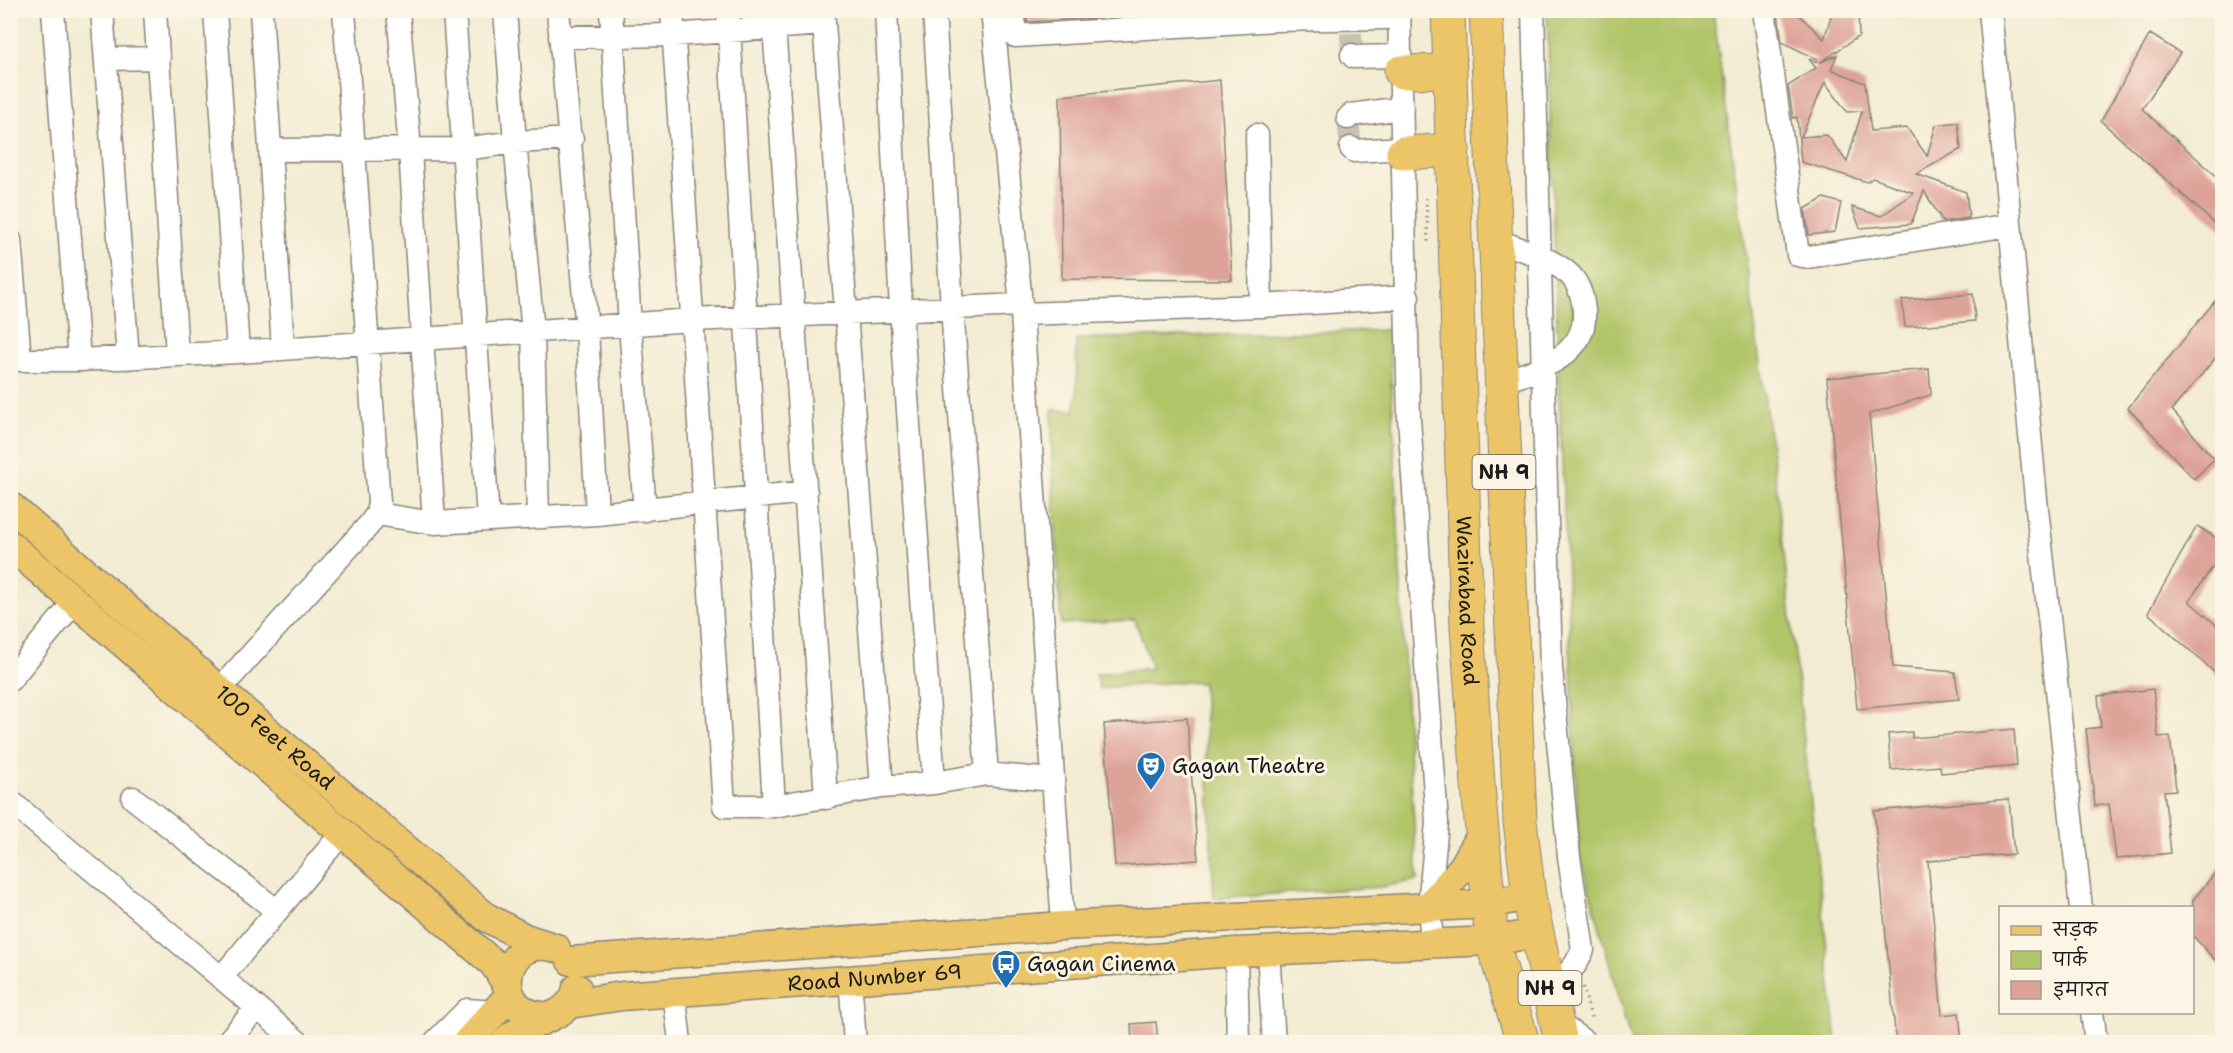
<svg xmlns="http://www.w3.org/2000/svg" width="2233" height="1053" font-family="'Shantell Sans','Playpen Sans Deva',sans-serif">
<style>
.green{fill:#b0c468;stroke:#667042;stroke-width:1.5}
.building{fill:#dda298;fill-rule:evenodd}
.lines{fill:none;stroke-linecap:round;stroke-linejoin:round}
.minor-tunnel{stroke:#c8c2ae;stroke-width:22;stroke-dasharray:22 11;stroke-linecap:butt}
.minor-casing{stroke:#888478;stroke-width:25}
.major-casing{stroke:#888478;stroke-width:31}
.highway-casing{stroke:#888478;stroke-width:35}
.path{stroke:#888478;stroke-width:3;stroke-dasharray:1.5 4.5;stroke-linecap:butt}
.minor{stroke:#fff;stroke-width:22}
.major{stroke:#edc569;stroke-width:28}
.highway{stroke:#edc569;stroke-width:33}
.labels{text-anchor:middle;dominant-baseline:central;stroke-width:6;stroke-linejoin:round;paint-order:stroke}
.shield{fill:#fcf5e5;stroke:#5f5d58;stroke-width:1.5}
.shield-label{font-size:20px;font-weight:bold;fill:#1c1c1c}
.street-label{font-size:21px;fill:#1c1c1c;stroke:#fcf5e5}
.poi-label{font-size:21px;fill:#1c1c1c;stroke:#fcf5e5;text-anchor:start}
</style>
<rect width="100%" height="100%" fill="#fcf5e5"/>
<filter id="ink" filterUnits="userSpaceOnUse"><feTurbulence type="fractalNoise" baseFrequency=".0167" numOctaves="2"/><feDisplacementMap in="SourceGraphic" scale="12" xChannelSelector="R" yChannelSelector="G"/><feConvolveMatrix kernelMatrix="1 2 1 2 8 2 1 2 1" color-interpolation-filters="sRGB"/></filter>
<filter id="wash" filterUnits="userSpaceOnUse"><feTurbulence type="fractalNoise" baseFrequency=".008" numOctaves="4" result="noise"/><feDisplacementMap in="SourceGraphic" scale="24" xChannelSelector="R" yChannelSelector="G"/><feGaussianBlur stdDeviation="1.35" result="paint"/><feColorMatrix in="noise" values="0 0 0 0 0 0 0 0 0 0 0 0 0 0 0 0 0 1.4 0 .05"/><feComposite in="paint" operator="in"/></filter>
<g filter="url(#wash)">
<rect width="100%" height="100%" fill="#f3ecd3"/>
<path class="green" d="M 1547,11 L 1713,11 L 1778,499 L 1837,1042 L 1631,1042 L 1579,852 L 1559,394 Z
M 1389,330 L 1407,721 L 1418,880 L 1381,887 L 1214,898 L 1203,683 L 1180,682 L 1099,688 L 1096,674 L 1152,668 L 1135,620 L 1061,624 L 1052,465 L 1052,409 L 1074,411 L 1077,395 L 1076,339 Z"/>
<g id="blocks">
<path class="building" d="M 1027,10 L 1103,10 L 1103,17 L 1027,22 Z
M 1833,10 L 1858,10 L 1859,36 L 1819,63 L 1837,55 L 1831,69 L 1865,83 L 1871,131 L 1907,128 L 1927,156 L 1936,125 L 1958,122 L 1961,149 L 1916,174 L 1966,192 L 1969,218 L 1943,222 L 1924,191 L 1911,224 L 1860,228 L 1852,207 L 1881,216 L 1914,193 L 1873,178 L 1867,182 L 1801,162 L 1797,117 L 1793,118 L 1788,86 L 1816,68 L 1809,59 L 1816,62 L 1817,59 L 1782,42 L 1778,13 L 1795,11 L 1824,39 ZM 1825,82 L 1847,112 L 1862,111 L 1847,162 L 1827,135 L 1801,137 Z
M 2150,34 L 2180,53 L 2142,109 L 2223,182 L 2223,231 L 2101,121 Z
M 1220,80 L 1232,280 L 1062,279 L 1060,96 Z
M 1824,198 L 1841,203 L 1835,232 L 1809,235 L 1805,209 Z
M 2223,291 L 2223,349 L 2172,410 L 2214,459 L 2194,479 L 2128,408 Z
M 1973,294 L 1975,321 L 1905,327 L 1902,300 Z
M 1929,369 L 1931,395 L 1869,414 L 1893,667 L 1955,672 L 1959,699 L 1857,709 L 1827,378 Z
M 2197,526 L 2223,542 L 2223,552 L 2189,601 L 2223,631 L 2223,680 L 2148,613 Z
M 2153,689 L 2158,737 L 2170,736 L 2176,790 L 2164,791 L 2171,853 L 2116,859 L 2109,804 L 2095,806 L 2086,729 L 2101,727 L 2098,696 Z
M 1187,718 L 1198,860 L 1115,866 L 1104,724 Z
M 2014,729 L 2017,766 L 1941,773 L 1940,766 L 1891,770 L 1888,734 L 1912,732 L 1912,738 Z
M 2009,799 L 2014,854 L 1928,861 L 1942,1015 L 1959,1013 L 1962,1042 L 1896,1042 L 1874,811 Z
M 2223,863 L 2223,969 L 2193,936 L 2193,900 Z
M 1156,1022 L 1158,1042 L 1132,1042 L 1131,1024 Z"/>
</g>
</g>
<g filter="url(#ink)">
<use href="#blocks" fill-opacity="0" stroke="#888478" stroke-width="1.5"/>
<g class="lines">
<path class="minor-tunnel" d="M 1351,33 L 1352,55
M 1348,118 L 1351,148"/>
<g class="minor-casing">
<path id="minor" d="M 53,10 L 79,360
M 102,10 L 128,358
M 155,10 L 177,355
M 215,10 L 238,352
M 261,10 L 283,349
M 398,10 L 410,150 L 434,523
M 454,10 L 488,519
M 505,10 L 515,142 L 533,332 L 538,516
M 558,10 L 587,330 L 597,514
M 611,10 L 630,326 L 645,510
M 672,10 L 724,806 L 774,806 L 882,787 L 934,783 L 987,774 L 1053,780
M 728,10 L 774,806
M 773,10 L 826,798
M 823,10 L 882,787
M 886,10 L 901,310 L 934,783
M 934,10 L 952,308 L 987,774
M 992,10 L 1022,314 L 1063,926
M 1013,10 L 1015,36 L 1276,20 L 1386,18 L 1386,10
M 1399,10 L 1409,418 L 1437,823 L 1429,906 L 1432,942
M 1533,10 L 1551,668 L 1569,857 L 1583,950 L 1575,965 L 1551,993
M 1764,10 L 1798,255 L 1808,257 L 2010,225
M 1990,10 L 2036,499 L 2081,908
M 560,37 L 674,35 L 824,24
M 1352,55 L 1354,57 L 1400,56
M 106,59 L 159,58
M 1348,118 L 1351,115 L 1402,108
M 1257,135 L 1261,306
M 1351,148 L 1354,151 L 1403,148
M 270,150 L 464,149 L 515,142 L 572,139
M 10,240 L 20,359
M 1494,240 C 1520,249 1548,256 1569,274 C 1576,280 1582,294 1583,303 C 1593,355 1539,370 1500,382
M 1022,314 L 1261,306 L 1408,297
M 10,360 L 79,360 L 238,352 L 692,320 L 1020,305
M 377,514 L 434,523 L 597,514 L 806,492
M 10,680 L 75,601
M 219,690 L 368,526 L 377,514 L 379,502 L 344,10
M 133,798 L 277,911
M 10,801 L 298,1042
M 1236,952 L 1238,1042
M 1268,952 L 1274,1042
M 221,978 L 343,832
M 850,979 L 855,1042
M 674,992 L 680,1042
M 2092,1012 L 2096,1042
M 1557,1022 L 1585,1042
M 227,1042 L 257,1008
M 435,1042 L 467,1010 L 495,1012"/>
</g>
<g class="major-casing">
<g id="major">
<path id="s1" d="M 10,506 L 219,690 L 486,917 L 525,938 L 556,948"/>
<path d="M 10,545 L 494,964 L 507,985"/>
<path d="M 1429,906 L 1463,867 L 1482,834"/>
<path d="M 571,961 L 1063,926 L 1488,904 L 1529,896"/>
<path id="s2" d="M 570,1004 L 622,996 L 1236,952 L 1492,941 L 1537,933"/>
<path d="M 551,1016 C 488,1020 499,934 552,947"/>
<path d="M 467,1042 L 510,995"/>
<path d="M 505,1042 C 524,1020 571,1021 577,988"/>
</g>
</g>
<g class="highway-casing">
<g id="highway">
<path id="s3" d="M 1448,10 L 1467,627 L 1479,798 L 1492,941 L 1523,1042"/>
<path d="M 1486,10 L 1520,821 L 1529,896 L 1561,1042"/>
<path d="M 1401,72 L 1450,71"/>
<path d="M 1403,153 L 1453,150"/>
</g>
</g>
<path class="path" d="M 1426,198 L 1428,242
M 1583,987 L 1592,1021"/>
<use href="#minor" class="minor"/>
<use href="#major" class="major"/>
<use href="#highway" class="highway"/>
</g>
</g>
<defs>
<g id="theatre-pin" transform="scale(1.5)"><path d="M0 17L-7.5 6A9.5 9.5 0 1 1 7.5 6Z" fill="#1f6fb2" stroke="#fcf5e5"/><path d="M-5-5.5Q0-4 5-5.5V0Q5 5 0 6Q-5 5-5 0ZM-3.3-2.5H-1v1.5H-3.3ZM1-2.5H3.3v1.5H1ZM-2.8 1Q0 5.5 2.8 1Z" fill="#fff"/></g>
<g id="bus-pin" transform="scale(1.5)"><path d="M0 17L-7.5 6A9.5 9.5 0 1 1 7.5 6Z" fill="#1f6fb2" stroke="#fcf5e5"/><path d="M-5-6H5V4H4V6H2V4H-2V6H-4V4H-5ZM-3.5-4V0h7V-4ZM-3.5 1.2v1.5H-2V1.2ZM2 1.2v1.5H3.5V1.2Z" fill="#fff"/></g>
</defs>
<g fill-rule="evenodd">
<use href="#theatre-pin" x="1151" y="766"/>
<use href="#bus-pin" x="1006" y="964"/>
</g>
<g class="labels">
<g class="shield">
<rect x="1472.5" y="455" width="63" height="34" rx="4.5"/>
<rect x="1518.5" y="971" width="63" height="34" rx="4.5"/>
</g>
<g class="shield-label">
<text x="1504" y="472">NH 9</text>
<text x="1550" y="988">NH 9</text>
</g>
<g class="street-label">
<text stroke="none"><textPath href="#s3" startOffset="591">Wazirabad Road</textPath></text>
<text stroke="none"><textPath href="#s1" startOffset="352">100 Feet Road</textPath></text>
<text stroke="none"><textPath href="#s2" startOffset="306">Road Number 69</textPath></text>
</g>
<g class="poi-label">
<text x="1172" y="766">Gagan Theatre</text>
<text x="1027" y="964">Gagan Cinema</text>
</g>
</g>
<rect width="2233" height="1053" fill="none" stroke="#fcf5e5" stroke-width="36"/>
<rect x="1999" y="906" width="195" height="108" fill="#fcf5e5" stroke="#a29e95" stroke-width="1.5"/>
<rect x="2011" y="926" width="30" height="9" fill="#edc569" stroke="#a29e95" stroke-width="1.5"/>
<text x="2053" y="936" font-size="18" fill="#1c1c1c">सड़क</text>
<rect x="2011" y="951" width="30" height="18" fill="#b0c468" stroke="#a29e95" stroke-width="1.5"/>
<text x="2053" y="966" font-size="18" fill="#1c1c1c">पार्क</text>
<rect x="2011" y="981" width="30" height="18" fill="#dda298" stroke="#a29e95" stroke-width="1.5"/>
<text x="2053" y="996" font-size="18" fill="#1c1c1c">इमारत</text>
</svg>
